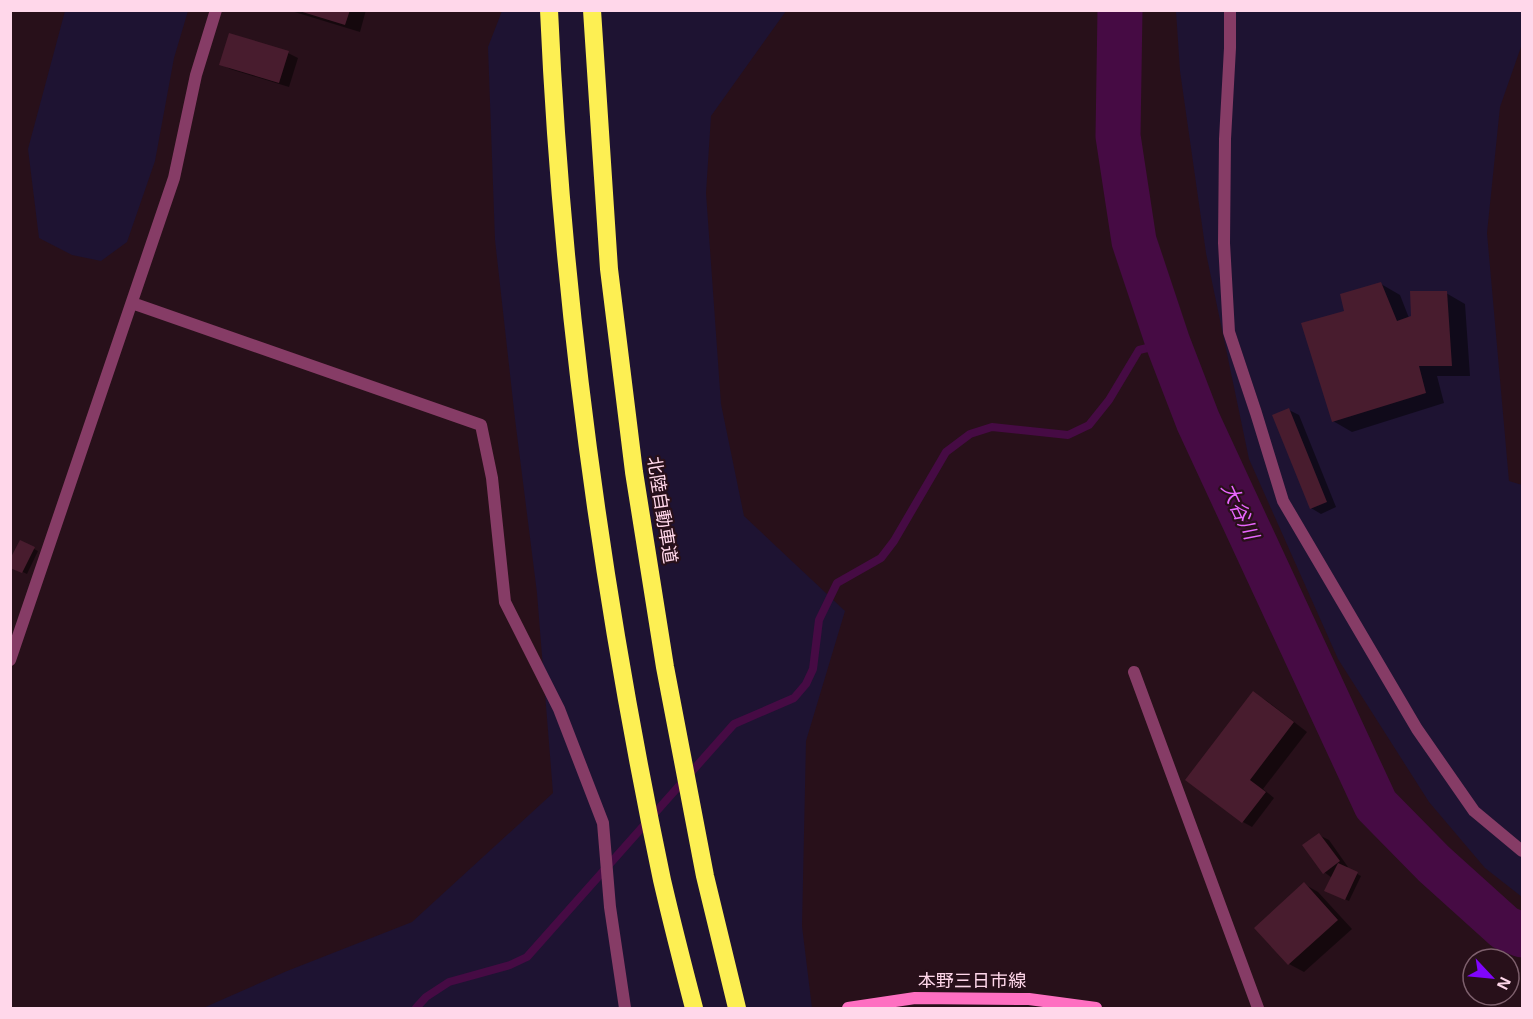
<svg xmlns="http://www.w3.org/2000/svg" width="1533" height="1019" font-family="Helvetica,'Noto Sans JP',sans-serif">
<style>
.green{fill:#1e1332}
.shadow{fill:#0007}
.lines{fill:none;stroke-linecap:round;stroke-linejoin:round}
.stream{stroke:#460b44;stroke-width:8}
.river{stroke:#460b44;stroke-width:45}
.building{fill:#481c2e}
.street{stroke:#863c66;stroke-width:12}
.secondary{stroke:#fe6fc1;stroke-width:12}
.highway{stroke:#fdef53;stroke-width:18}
.labels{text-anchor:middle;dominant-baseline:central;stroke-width:4.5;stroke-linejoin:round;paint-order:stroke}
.street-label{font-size:18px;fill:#ffd7ea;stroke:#28101a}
.water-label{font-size:20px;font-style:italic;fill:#e866fd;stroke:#28101a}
</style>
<rect width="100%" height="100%" fill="#28101a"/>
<path class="green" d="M 65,11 L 188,11 L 174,58 L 155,161 L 127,242 L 101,261 L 72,255 L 39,238 L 28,149 Z
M 502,11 L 786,11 L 711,116 L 706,193 L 721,404 L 744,516 L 845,611 L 806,741 L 802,926 L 812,1008 L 203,1008 L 287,971 L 412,922 L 553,793 L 537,593 L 515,419 L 495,240 L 488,47 Z
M 1176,11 L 1522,11 L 1522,44 L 1500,107 L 1487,233 L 1509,481 L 1522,485 L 1522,897 L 1485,868 L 1429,802 L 1338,659 L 1249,459 L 1206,253 L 1180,71 Z"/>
<path class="shadow" d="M 288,10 L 366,10 L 360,32 Z
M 288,53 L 298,58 L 289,87 L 230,69 L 221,64 Z
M 1381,284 L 1400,295 L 1409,318 L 1446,293 L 1465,304 L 1470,376 L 1437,376 L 1444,403 L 1352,432 L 1333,421 L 1346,312 Z
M 1289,410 L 1299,415 L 1336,507 L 1321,514 L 1311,508 Z
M 20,542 L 38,551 L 27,574 L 10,566 Z
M 1253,693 L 1267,701 L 1307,732 L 1263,789 L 1274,798 L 1252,827 L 1243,822 Z
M 1319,835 L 1329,840 L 1348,867 L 1346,868 L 1361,876 L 1349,901 L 1330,893 L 1332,878 L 1324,872 Z
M 1304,884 L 1318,892 L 1352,929 L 1304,972 L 1289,964 L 1256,928 Z"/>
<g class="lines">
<path class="stream" d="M 416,1008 L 426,997 L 449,982 L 510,965 L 527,957 L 734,724 L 794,698 L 806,684 L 813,669 L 819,620 L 837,583 L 881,558 L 894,541 L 946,452 L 970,434 L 992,427 L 1068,435 L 1089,425 L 1109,400 L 1139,350 L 1168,343"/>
<path class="river" d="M 1120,10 L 1118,136 L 1134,241 L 1168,343 L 1198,421 L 1376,805 L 1434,864 L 1505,928 L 1522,935"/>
</g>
<path class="building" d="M 296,10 L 350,10 L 345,25 Z
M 229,33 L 289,51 L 279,83 L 219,65 Z
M 1381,282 L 1397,321 L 1411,316 L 1410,291 L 1447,291 L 1452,366 L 1419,366 L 1426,393 L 1332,422 L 1301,323 L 1344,311 L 1340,294 Z
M 1289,408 L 1327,502 L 1310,509 L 1272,415 Z
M 20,540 L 35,547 L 22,573 L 10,568 L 10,559 Z
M 1253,691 L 1294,722 L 1250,780 L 1266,792 L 1242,823 L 1185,780 Z
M 1319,833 L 1340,861 L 1323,874 L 1302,845 Z
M 1338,863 L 1358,872 L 1345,900 L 1324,891 Z
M 1304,882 L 1338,920 L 1288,965 L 1254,928 Z"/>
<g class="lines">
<path class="street" d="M 1230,10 L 1230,48 L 1225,139 L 1224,243 L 1229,332 L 1256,413 L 1283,501 L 1417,729 L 1474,811 L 1522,851
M 132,303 L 481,425 L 492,478 L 505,602 L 559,709 L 603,823 L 610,907 L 625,1008
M 10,660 L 174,178 L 196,75 L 216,10
M 1134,672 L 1258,1008"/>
<path class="secondary" d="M 848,1008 L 915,998 L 1029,999 L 1096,1008"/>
<path class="highway" d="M 549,10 C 562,303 602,594 662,880 C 672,923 683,966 694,1008
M 592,10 L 609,269 L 634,472 L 665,667 L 705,876 L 737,1008"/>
</g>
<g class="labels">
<g class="street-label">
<text transform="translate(662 510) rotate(81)">北陸自動車道</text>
<text x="972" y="981">本野三日市線</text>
</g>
<g class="water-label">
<text transform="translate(1240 511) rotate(65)">大谷川</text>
</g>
</g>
<rect width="1533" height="1019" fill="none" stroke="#ffd7ea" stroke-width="24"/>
<g transform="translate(1491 977) rotate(116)"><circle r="28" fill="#28101a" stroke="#7e606d" stroke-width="1.5"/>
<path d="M0-4.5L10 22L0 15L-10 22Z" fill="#8005fc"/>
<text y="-9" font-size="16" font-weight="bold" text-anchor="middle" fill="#ffd7ea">N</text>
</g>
</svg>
